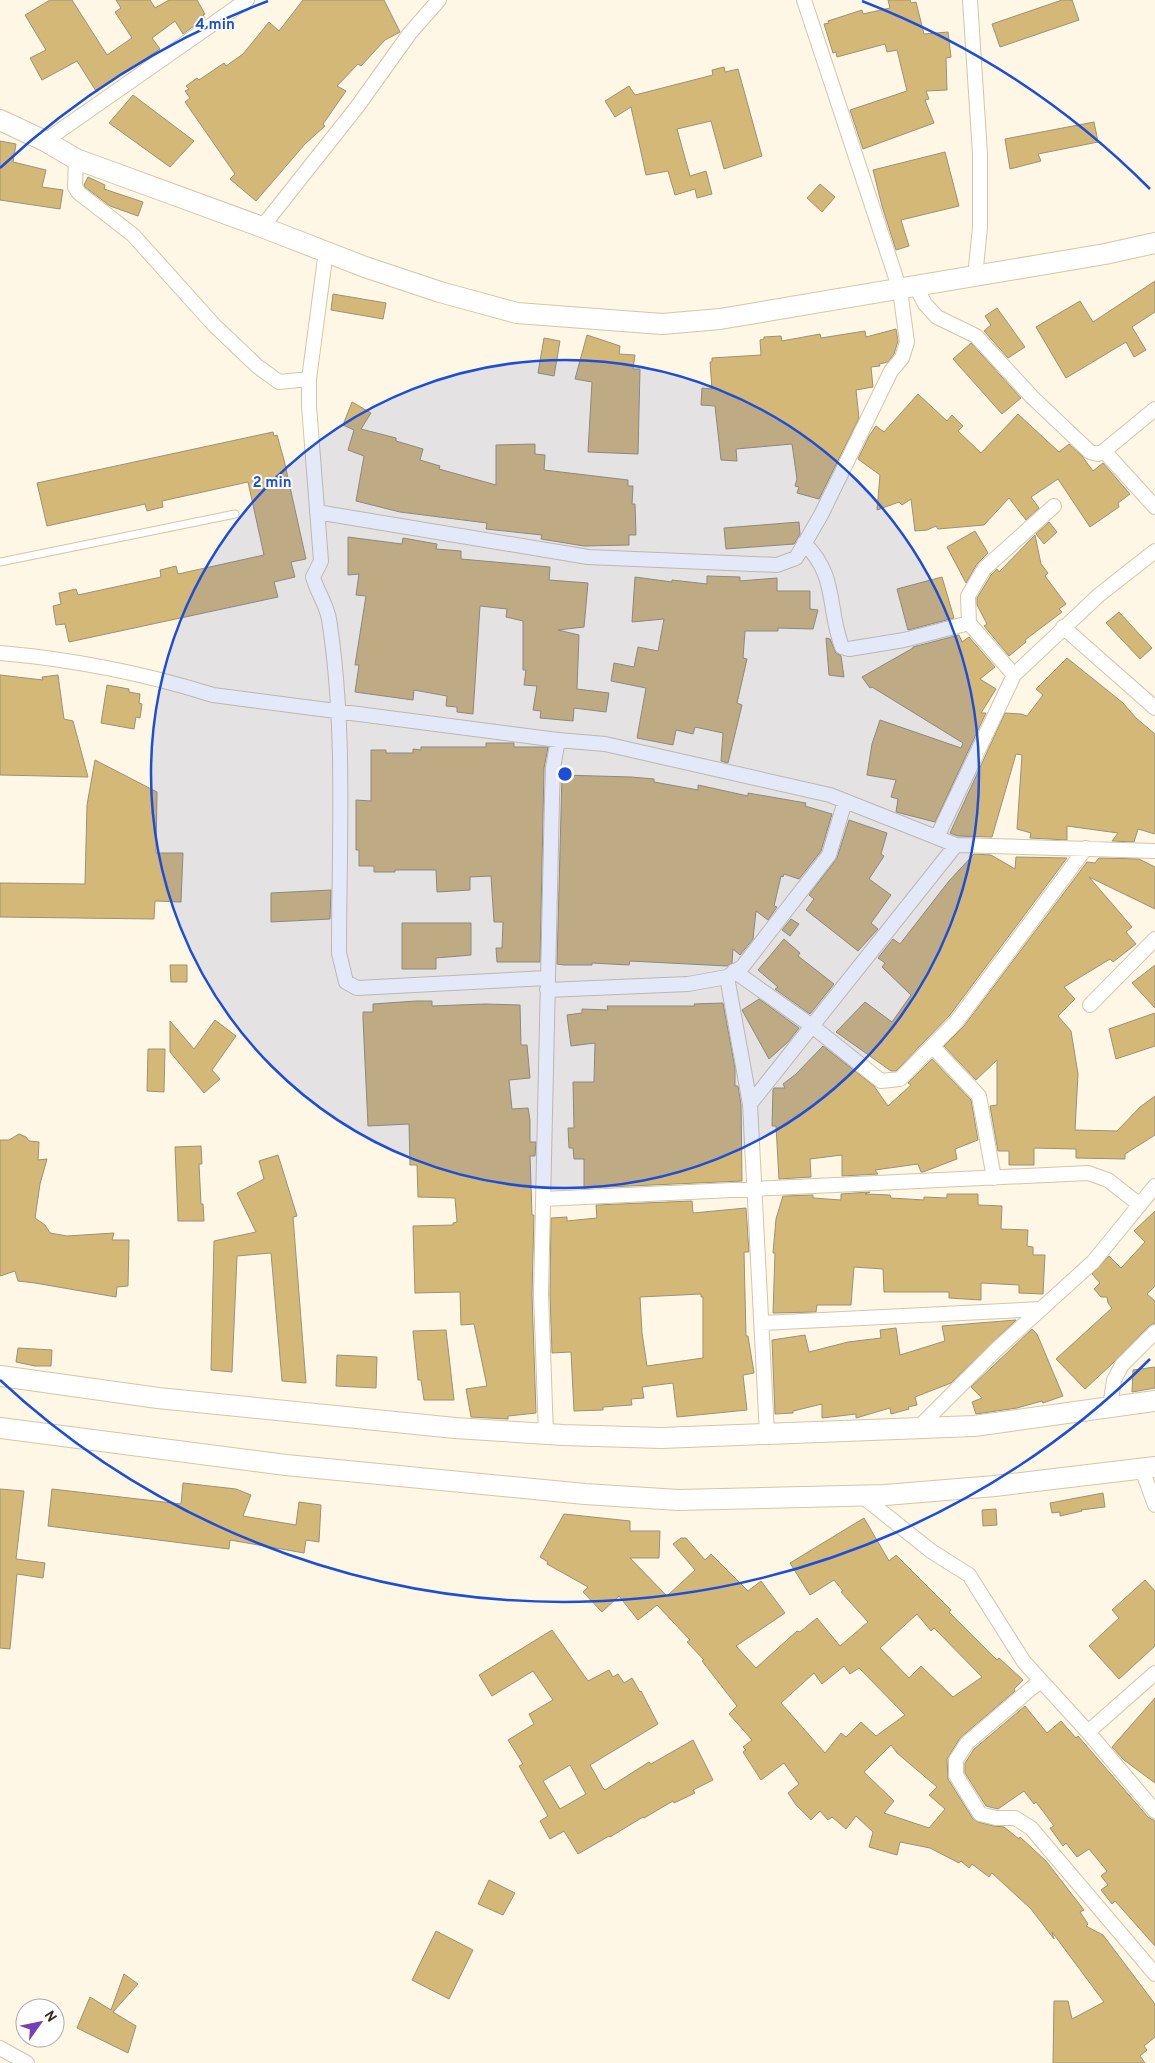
<svg xmlns="http://www.w3.org/2000/svg" width="1155" height="2063" font-family="Overpass,sans-serif">
<style>
.building{fill:#d4b878;stroke:#9d9175;fill-rule:evenodd}
.lines{fill:none;stroke-linecap:round;stroke-linejoin:round}
.lane-casing{stroke:#d3c6a9;stroke-width:9}
.street-casing{stroke:#d3c6a9;stroke-width:16}
.secondary-casing{stroke:#d3c6a9;stroke-width:22}
.lane{stroke:#fff;stroke-width:7}
.street{stroke:#fff;stroke-width:14}
.secondary{stroke:#fff;stroke-width:20}
.ring{fill:none;stroke:#1d4ed8;stroke-width:2.5}
.centre{fill:#1d4ed8;stroke:#fff;stroke-width:2.5}
.ring-label{font-size:15px;text-anchor:middle;font-weight:bold;fill:#1d4ed8;stroke:#fff;stroke-width:4;stroke-linejoin:round;paint-order:stroke}
</style>
<rect width="100%" height="100%" fill="#fff7e5"/>
<path class="building" d="M 50,0 L 72,0 L 107,55 L 132,38 L 115,12 L 121,8 L 116,0 L 150,0 L 155,8 L 169,0 L 197,0 L 205,14 L 203,15 L 205,18 L 183,34 L 175,21 L 152,38 L 160,49 L 96,91 L 77,61 L 42,80 L 30,58 L 46,50 L 25,15 Z
M 303,0 L 384,0 L 400,32 L 385,40 L 361,66 L 358,64 L 337,86 L 346,91 L 323,124 L 325,126 L 305,144 L 256,201 L 230,179 L 235,174 L 185,102 L 190,98 L 185,91 L 189,89 L 186,86 L 197,78 L 199,80 L 224,63 L 226,66 L 243,54 L 269,22 L 279,31 Z
M 888,0 L 910,0 L 911,3 L 916,2 L 924,34 L 948,32 L 951,57 L 946,58 L 947,90 L 926,91 L 929,99 L 925,100 L 934,123 L 863,149 L 850,110 L 907,91 L 897,50 L 887,52 L 885,44 L 837,57 L 836,52 L 833,53 L 824,24 L 829,23 L 828,21 L 862,10 L 863,14 L 890,8 Z
M 1062,0 L 1072,0 L 1079,20 L 1000,47 L 992,24 Z
M 724,67 L 725,72 L 738,69 L 762,156 L 724,169 L 711,121 L 677,129 L 690,176 L 706,171 L 712,194 L 697,198 L 695,189 L 675,195 L 668,171 L 646,175 L 631,107 L 615,117 L 605,101 L 629,86 L 635,95 L 713,75 L 712,70 Z
M 133,95 L 194,141 L 170,167 L 109,123 Z
M 1094,122 L 1098,142 L 1038,154 L 1041,161 L 1010,169 L 1005,139 Z
M 0,141 L 16,144 L 13,162 L 46,170 L 42,187 L 63,190 L 60,209 L 0,200 Z
M 945,152 L 959,206 L 901,220 L 909,246 L 896,250 L 882,206 L 873,170 Z
M 88,177 L 105,185 L 104,189 L 143,202 L 138,216 L 110,206 L 85,187 L 84,185 Z
M 820,184 L 835,197 L 822,212 L 807,198 Z
M 1155,281 L 1155,312 L 1132,327 L 1146,350 L 1134,357 L 1126,342 L 1066,378 L 1036,327 L 1080,301 L 1093,322 Z
M 333,294 L 386,303 L 383,319 L 331,310 Z
M 997,308 L 1025,347 L 1008,358 L 984,331 L 991,325 L 985,316 Z
M 896,329 L 898,341 L 894,354 L 888,362 L 879,364 L 880,366 L 871,367 L 873,387 L 856,390 L 859,418 L 819,499 L 797,493 L 799,487 L 795,486 L 797,479 L 792,444 L 736,449 L 737,461 L 721,460 L 715,406 L 701,405 L 702,388 L 712,389 L 710,362 L 712,362 L 712,358 L 761,355 L 760,340 L 764,339 L 764,337 L 781,336 L 782,341 L 820,334 L 821,338 L 865,331 L 866,337 Z
M 587,335 L 620,346 L 619,354 L 635,355 L 633,369 L 640,369 L 638,454 L 588,452 L 592,382 L 575,379 Z
M 544,338 L 560,341 L 554,376 L 538,373 Z
M 971,343 L 1021,398 L 1002,414 L 953,359 Z
M 918,394 L 947,421 L 952,415 L 963,426 L 958,431 L 981,453 L 1018,414 L 1059,452 L 1069,444 L 1082,456 L 1093,471 L 1103,463 L 1130,494 L 1118,503 L 1119,507 L 1090,527 L 1058,479 L 1031,497 L 1039,508 L 1026,520 L 1009,498 L 984,525 L 938,529 L 936,526 L 927,530 L 915,531 L 911,499 L 902,505 L 899,502 L 877,510 L 880,475 L 858,459 L 869,436 L 876,426 L 884,432 Z
M 352,402 L 371,413 L 361,429 L 396,438 L 396,441 L 423,449 L 420,460 L 440,466 L 439,469 L 496,485 L 496,445 L 535,444 L 535,454 L 545,455 L 544,470 L 628,480 L 628,486 L 633,486 L 632,504 L 635,504 L 636,535 L 629,535 L 629,545 L 584,546 L 541,539 L 542,535 L 486,529 L 487,523 L 400,512 L 356,501 L 364,456 L 348,450 L 354,430 L 343,425 Z
M 273,432 L 274,436 L 277,435 L 284,460 L 306,559 L 291,562 L 295,577 L 274,582 L 278,597 L 69,642 L 65,624 L 56,625 L 53,606 L 61,604 L 59,593 L 76,589 L 78,595 L 161,577 L 160,570 L 176,566 L 178,574 L 264,555 L 248,482 L 162,501 L 163,507 L 147,511 L 145,504 L 47,526 L 37,483 Z
M 799,522 L 800,534 L 794,544 L 726,549 L 724,528 Z
M 1049,522 L 1057,532 L 1044,544 L 1036,534 Z
M 975,531 L 988,553 L 977,564 L 966,583 L 947,547 Z
M 1035,535 L 1041,564 L 1048,573 L 1045,576 L 1066,604 L 1059,609 L 1062,612 L 1025,640 L 1026,642 L 1009,656 L 984,626 L 987,624 L 977,605 L 977,598 L 991,575 L 997,569 L 999,572 Z
M 348,537 L 402,544 L 403,538 L 437,544 L 436,549 L 461,551 L 461,559 L 550,567 L 549,580 L 588,583 L 584,627 L 558,630 L 579,635 L 577,689 L 609,693 L 606,712 L 574,708 L 573,721 L 540,718 L 541,711 L 533,710 L 537,686 L 524,685 L 526,670 L 523,670 L 523,621 L 506,617 L 507,609 L 480,606 L 473,714 L 457,712 L 457,707 L 446,706 L 447,696 L 414,690 L 413,700 L 355,692 L 359,665 L 355,665 L 366,596 L 356,595 L 359,574 L 348,575 Z
M 707,576 L 740,577 L 740,581 L 777,578 L 777,591 L 810,591 L 810,609 L 818,610 L 813,629 L 778,628 L 778,631 L 745,631 L 743,658 L 747,659 L 737,703 L 742,705 L 728,763 L 721,761 L 723,733 L 695,727 L 693,734 L 676,730 L 673,745 L 637,738 L 646,688 L 611,681 L 614,663 L 634,667 L 638,647 L 658,651 L 664,619 L 632,622 L 635,577 L 672,582 L 672,580 L 707,584 Z
M 942,577 L 954,618 L 908,630 L 897,589 Z
M 1119,612 L 1152,648 L 1140,659 L 1106,623 Z
M 959,635 L 962,642 L 969,637 L 995,667 L 980,679 L 996,689 L 981,713 L 986,713 L 935,822 L 896,812 L 898,799 L 891,797 L 896,780 L 867,775 L 872,744 L 880,720 L 961,748 L 963,743 L 872,687 L 870,688 L 862,677 L 913,648 L 913,647 Z
M 826,638 L 830,639 L 836,653 L 841,656 L 844,677 L 829,675 Z
M 1067,658 L 1123,703 L 1136,718 L 1155,734 L 1155,834 L 1138,829 L 1134,842 L 1112,841 L 1118,833 L 1067,826 L 1067,840 L 1030,838 L 1031,833 L 1017,829 L 1022,755 L 1016,754 L 992,837 L 958,836 L 950,833 L 1005,713 L 1021,714 L 1027,716 L 1043,695 L 1036,689 Z
M 0,675 L 43,680 L 42,677 L 58,675 L 64,719 L 73,721 L 88,777 L 0,775 Z
M 107,685 L 129,689 L 129,692 L 140,694 L 139,703 L 142,704 L 140,718 L 136,717 L 134,729 L 101,723 Z
M 486,743 L 514,743 L 514,747 L 548,747 L 544,768 L 540,962 L 497,962 L 496,948 L 502,948 L 503,922 L 494,922 L 491,876 L 470,877 L 470,890 L 437,892 L 436,870 L 395,870 L 395,872 L 374,872 L 374,866 L 359,866 L 359,850 L 356,850 L 356,800 L 371,801 L 371,750 L 386,750 L 386,753 L 413,753 L 413,749 L 421,750 L 421,747 L 486,747 Z
M 95,760 L 157,792 L 156,853 L 183,853 L 181,902 L 155,901 L 154,919 L 0,917 L 0,883 L 85,884 L 87,805 Z
M 562,775 L 631,777 L 654,779 L 654,782 L 698,790 L 698,785 L 748,796 L 748,793 L 806,803 L 805,806 L 832,814 L 821,851 L 799,879 L 784,874 L 783,877 L 781,876 L 774,906 L 777,907 L 768,920 L 756,911 L 753,939 L 740,955 L 733,949 L 732,963 L 727,966 L 630,961 L 629,965 L 592,963 L 592,965 L 564,965 L 557,964 Z
M 849,820 L 887,833 L 881,854 L 884,856 L 869,879 L 891,895 L 871,923 L 878,929 L 858,951 L 806,910 L 814,899 L 809,895 L 837,858 Z
M 974,854 L 991,855 L 1015,869 L 1016,857 L 1067,858 L 950,1015 L 896,1071 L 891,1071 L 836,1032 L 865,1002 L 892,1022 L 911,995 L 882,967 L 885,963 L 878,958 L 893,939 L 900,944 L 949,881 Z
M 1099,858 L 1139,859 L 1155,867 L 1155,909 L 1089,877 L 1132,927 L 1126,932 L 1136,944 L 1113,962 L 1110,959 L 1064,987 L 1075,999 L 1058,1016 L 1071,1031 L 1078,1074 L 1075,1130 L 1117,1131 L 1140,1107 L 1155,1096 L 1155,1135 L 1125,1154 L 1125,1159 L 1076,1158 L 1076,1149 L 1034,1148 L 1034,1165 L 1009,1165 L 1009,1151 L 998,1151 L 990,1106 L 997,1105 L 997,1060 L 976,1080 L 944,1046 L 964,1026 L 1087,862 L 1095,863 Z
M 331,890 L 330,919 L 271,922 L 271,893 Z
M 791,919 L 799,924 L 790,936 L 782,930 Z
M 402,923 L 471,923 L 471,955 L 436,958 L 436,969 L 402,969 Z
M 784,939 L 800,953 L 798,956 L 834,984 L 810,1014 L 775,989 L 778,987 L 758,970 Z
M 170,965 L 187,965 L 187,982 L 171,982 Z
M 1155,965 L 1155,1008 L 1132,983 Z
M 759,999 L 799,1028 L 788,1042 L 769,1059 L 742,1010 Z
M 416,1001 L 432,1001 L 432,1006 L 485,1004 L 520,1005 L 521,1045 L 527,1045 L 530,1078 L 509,1080 L 512,1109 L 528,1108 L 530,1120 L 530,1142 L 536,1142 L 535,1156 L 530,1156 L 532,1215 L 534,1215 L 532,1294 L 536,1413 L 508,1416 L 508,1419 L 471,1417 L 466,1389 L 487,1386 L 474,1324 L 461,1325 L 460,1292 L 415,1293 L 413,1226 L 453,1225 L 453,1223 L 457,1222 L 455,1198 L 418,1197 L 417,1165 L 410,1165 L 409,1124 L 368,1126 L 363,1019 L 363,1012 L 373,1012 L 373,1004 Z
M 723,1003 L 735,1068 L 735,1086 L 738,1086 L 741,1105 L 742,1181 L 584,1188 L 584,1159 L 574,1159 L 573,1148 L 569,1148 L 568,1128 L 574,1128 L 573,1082 L 594,1082 L 595,1043 L 571,1046 L 567,1015 L 582,1013 L 582,1009 L 608,1010 L 607,1006 L 695,1006 L 694,1004 Z
M 1155,1013 L 1155,1046 L 1116,1059 L 1109,1029 Z
M 215,1020 L 236,1036 L 212,1070 L 220,1079 L 204,1093 L 170,1052 L 170,1021 L 194,1049 Z
M 823,1046 L 874,1086 L 888,1106 L 911,1085 L 908,1083 L 932,1059 L 971,1100 L 978,1140 L 955,1149 L 957,1159 L 923,1172 L 921,1172 L 918,1164 L 875,1170 L 878,1174 L 842,1176 L 842,1155 L 810,1159 L 811,1177 L 779,1179 L 776,1126 L 772,1126 L 773,1090 L 774,1088 L 785,1088 L 783,1084 L 796,1074 Z
M 148,1049 L 165,1049 L 164,1092 L 147,1091 Z
M 19,1134 L 26,1137 L 29,1141 L 39,1142 L 38,1160 L 47,1159 L 40,1184 L 35,1218 L 45,1225 L 50,1233 L 67,1236 L 114,1233 L 112,1240 L 129,1240 L 128,1286 L 117,1287 L 116,1297 L 35,1283 L 18,1281 L 15,1271 L 0,1276 L 0,1140 L 9,1140 Z
M 201,1146 L 202,1164 L 199,1164 L 201,1204 L 203,1204 L 204,1221 L 178,1221 L 175,1147 Z
M 278,1155 L 297,1216 L 293,1217 L 306,1383 L 282,1381 L 271,1253 L 237,1256 L 232,1372 L 211,1370 L 214,1241 L 256,1232 L 237,1193 L 264,1179 L 259,1161 Z
M 870,1192 L 865,1194 L 890,1195 L 891,1198 L 924,1200 L 924,1197 L 947,1198 L 947,1194 L 978,1194 L 978,1205 L 1002,1206 L 1001,1229 L 1028,1230 L 1027,1246 L 1033,1247 L 1033,1255 L 1045,1255 L 1043,1294 L 1019,1293 L 1019,1285 L 981,1283 L 981,1300 L 949,1298 L 949,1292 L 884,1292 L 883,1269 L 854,1267 L 851,1305 L 817,1305 L 816,1312 L 773,1313 L 775,1253 L 773,1253 L 776,1219 L 783,1196 L 813,1195 L 813,1198 L 841,1200 L 841,1194 Z
M 692,1201 L 693,1213 L 746,1208 L 749,1252 L 744,1252 L 746,1336 L 748,1336 L 754,1373 L 743,1375 L 747,1410 L 677,1417 L 673,1383 L 642,1387 L 644,1398 L 631,1399 L 632,1405 L 603,1407 L 603,1410 L 574,1411 L 571,1352 L 552,1353 L 550,1294 L 551,1218 L 567,1217 L 567,1221 L 597,1218 L 596,1205 ZM 701,1294 L 701,1297 L 703,1297 L 703,1358 L 647,1366 L 642,1333 L 640,1297 Z
M 1155,1211 L 1155,1286 L 1147,1294 L 1155,1301 L 1155,1323 L 1149,1326 L 1112,1364 L 1085,1389 L 1056,1359 L 1112,1308 L 1108,1303 L 1107,1297 L 1101,1297 L 1094,1289 L 1100,1283 L 1092,1274 L 1109,1256 L 1121,1268 L 1145,1242 L 1134,1231 Z
M 1016,1320 L 951,1383 L 915,1397 L 917,1405 L 908,1407 L 909,1409 L 891,1414 L 890,1408 L 856,1418 L 856,1414 L 822,1418 L 822,1404 L 793,1411 L 793,1413 L 775,1414 L 772,1340 L 805,1335 L 809,1352 L 848,1342 L 881,1338 L 880,1330 L 896,1328 L 900,1355 L 945,1341 L 942,1326 Z
M 1032,1329 L 1037,1334 L 1063,1396 L 1043,1403 L 1042,1401 L 1017,1408 L 976,1414 L 972,1402 L 982,1398 L 971,1387 Z
M 446,1330 L 454,1400 L 424,1400 L 421,1380 L 418,1380 L 413,1331 Z
M 18,1348 L 52,1350 L 51,1366 L 35,1366 L 16,1362 Z
M 337,1355 L 377,1357 L 376,1388 L 336,1386 Z
M 1155,1367 L 1155,1388 L 1132,1392 L 1133,1370 Z
M 183,1483 L 236,1489 L 251,1495 L 243,1516 L 296,1525 L 299,1502 L 321,1505 L 319,1542 L 306,1540 L 304,1553 L 230,1540 L 229,1549 L 48,1526 L 52,1489 L 181,1504 Z
M 0,1489 L 24,1491 L 16,1559 L 45,1563 L 43,1578 L 17,1574 L 10,1649 L 0,1648 Z
M 1103,1493 L 1105,1507 L 1081,1510 L 1082,1511 L 1060,1516 L 1060,1512 L 1052,1513 L 1050,1503 Z
M 996,1509 L 997,1525 L 983,1526 L 982,1510 Z
M 564,1514 L 630,1521 L 630,1531 L 660,1531 L 659,1558 L 630,1558 L 667,1596 L 695,1570 L 673,1544 L 681,1538 L 686,1538 L 705,1560 L 711,1554 L 748,1591 L 761,1581 L 785,1613 L 736,1646 L 756,1668 L 797,1631 L 800,1632 L 817,1618 L 840,1646 L 868,1622 L 841,1592 L 843,1591 L 834,1580 L 810,1595 L 790,1563 L 864,1518 L 889,1561 L 896,1555 L 951,1610 L 949,1612 L 997,1660 L 999,1658 L 1023,1680 L 1014,1689 L 1015,1691 L 960,1738 L 947,1759 L 948,1779 L 973,1819 L 978,1822 L 994,1826 L 1004,1827 L 1019,1839 L 1020,1837 L 1046,1861 L 1084,1910 L 1080,1912 L 1088,1924 L 1086,1926 L 1103,1935 L 1155,2004 L 1155,2037 L 1144,2046 L 1147,2050 L 1140,2056 L 1145,2063 L 1053,2063 L 1054,2001 L 1068,2001 L 1072,2019 L 1104,2002 L 1052,1932 L 1054,1939 L 1031,1909 L 992,1873 L 989,1877 L 972,1864 L 969,1868 L 961,1861 L 959,1863 L 930,1848 L 900,1842 L 897,1855 L 869,1847 L 873,1832 L 856,1816 L 846,1829 L 832,1817 L 828,1820 L 820,1811 L 811,1820 L 796,1805 L 788,1793 L 799,1784 L 784,1763 L 761,1780 L 743,1752 L 746,1750 L 743,1747 L 752,1740 L 729,1714 L 737,1706 L 702,1661 L 704,1660 L 687,1642 L 690,1640 L 657,1605 L 638,1620 L 619,1596 L 602,1612 L 583,1592 L 588,1587 L 547,1564 L 548,1562 L 540,1557 ZM 917,1614 L 931,1631 L 934,1628 L 982,1677 L 953,1697 L 921,1666 L 909,1678 L 880,1648 ZM 844,1666 L 850,1674 L 859,1668 L 905,1715 L 876,1736 L 861,1722 L 846,1737 L 841,1733 L 825,1753 L 781,1703 L 814,1673 L 822,1684 ZM 891,1745 L 897,1753 L 937,1787 L 929,1795 L 945,1809 L 929,1828 L 884,1813 L 894,1801 L 864,1772 Z
M 1145,1580 L 1155,1591 L 1155,1646 L 1119,1679 L 1089,1646 L 1119,1618 L 1112,1610 Z
M 552,1630 L 588,1681 L 609,1670 L 613,1677 L 618,1674 L 624,1683 L 632,1678 L 640,1692 L 641,1691 L 658,1724 L 590,1765 L 603,1788 L 605,1790 L 649,1762 L 651,1764 L 693,1740 L 713,1780 L 693,1790 L 695,1793 L 674,1803 L 673,1801 L 644,1818 L 643,1817 L 610,1837 L 609,1836 L 578,1854 L 564,1831 L 550,1839 L 540,1821 L 548,1816 L 519,1766 L 523,1764 L 508,1740 L 534,1724 L 529,1714 L 553,1700 L 533,1671 L 492,1696 L 479,1675 ZM 570,1765 L 586,1794 L 560,1809 L 543,1781 Z
M 1155,1698 L 1155,1783 L 1124,1760 L 1112,1747 Z
M 1025,1706 L 1047,1733 L 1061,1721 L 1076,1738 L 1078,1736 L 1148,1817 L 1155,1821 L 1155,1946 L 1115,1901 L 1112,1904 L 1101,1890 L 1108,1885 L 1101,1876 L 1107,1871 L 1089,1849 L 1077,1857 L 1066,1843 L 1063,1846 L 1050,1828 L 1054,1826 L 1036,1802 L 1034,1804 L 1024,1791 L 998,1809 L 986,1806 L 965,1773 L 965,1763 L 974,1749 Z
M 489,1880 L 515,1893 L 503,1915 L 478,1904 Z
M 436,1931 L 473,1950 L 449,1999 L 412,1980 Z
M 124,1974 L 138,1984 L 113,2012 L 136,2026 L 128,2053 L 77,2028 L 90,1997 L 111,2010 Z"/>
<g class="lines">
<g class="lane-casing">
<path id="lane" d="M 0,562 L 235,514"/>
</g>
<g class="street-casing">
<path id="street" d="M 970,0 L 980,154 L 980,227 L 975,277
M 45,141 L 247,0
M 76,159 L 75,187 L 79,193 L 133,235 L 214,325 L 257,366 L 279,382 L 309,379
M 262,227 L 357,107 L 410,33 L 439,0
M 326,251 L 309,379 L 309,406 L 321,561 L 313,577 C 317,592 326,603 329,619 C 346,728 339,842 339,953 L 346,982 L 357,988 L 547,978
M 916,287 L 925,304 L 937,317 L 976,336 L 1032,397 L 1090,452 L 1098,454 L 1104,451 L 1155,409
M 1104,451 L 1155,507
M 317,512 L 588,557 L 777,565 L 796,558 L 821,515 L 891,371 L 902,358 L 907,342 L 900,290 L 804,0
M 804,543 C 838,576 827,608 842,647 L 849,649 L 904,640 L 969,623 L 1014,675 L 1099,595 L 1155,551
M 969,623 L 968,596 L 984,569 L 1054,506
M 1063,627 L 1155,708
M 0,653 C 70,659 146,674 213,695 L 558,740 L 605,744 L 830,795 L 956,845 L 1155,851
M 937,837 L 1014,675
M 734,971 L 812,1026 L 881,1081 L 900,1079 L 957,1021 L 1086,848
M 727,977 L 750,1104 L 767,1434
M 547,990 L 688,984 L 727,977 L 743,966 L 829,855 L 845,801
M 1090,1005 L 1155,939
M 933,1047 L 979,1096 L 994,1178
M 750,1104 L 956,845
M 543,1199 L 1088,1173 L 1108,1180 L 1140,1205
M 762,1323 L 1041,1309
M 1110,1407 L 1114,1380 L 1122,1365 L 1155,1332
M 917,1429 L 998,1348 L 1093,1262 L 1155,1186
M 546,1434 L 541,1294 L 552,798 L 553,768 L 558,740
M 1142,1469 L 1155,1505
M 862,1496 L 931,1551 L 969,1575 L 1024,1662 L 1088,1732 L 1155,1811
M 1040,1681 L 967,1743 L 956,1760 L 956,1775 L 980,1814 L 996,1818 L 1015,1818 L 1031,1828 L 1155,1974
M 1088,1732 L 1155,1673
M 0,2048 L 27,2063"/>
</g>
<g class="secondary-casing">
<path id="secondary" d="M 0,120 L 45,141 L 76,159 L 262,227 L 365,267 L 440,292 L 517,313 L 662,324 L 720,319 L 1105,254 L 1155,243
M 0,1376 L 158,1398 L 455,1428 L 563,1435 L 661,1438 L 974,1426 L 1155,1401
M 0,1428 L 286,1465 L 585,1494 L 678,1500 L 885,1495 L 995,1486 L 1155,1467"/>
</g>
<use href="#lane" class="lane"/>
<use href="#street" class="street"/>
<use href="#secondary" class="secondary"/>
</g>
<circle cx="565" cy="774" r="414" fill="#1d4ed8" fill-opacity=".12"/>
<g class="ring">
<circle cx="565" cy="774" r="414"/>
<path d="M1150 1359A828 828 0 0 1 0 1380M0 168A828 828 0 0 1 268 1M862 1A828 828 0 0 1 1150 189"/>
</g>
<circle cx="565" cy="774" r="8" class="centre"/>
<g class="ring-label">
<text x="215" y="29">4 min</text>
<text x="272" y="487">2 min</text>
</g>
<g transform="translate(40 2023) rotate(57)"><circle r="24" fill="#ffffff" stroke="#acaaa6"/>
<path d="M0-4L9 19L0 12L-9 19Z" fill="#7540b7"/>
<text y="-8" font-size="14" font-weight="bold" text-anchor="middle" fill="#302b20">N</text>
</g>
</svg>
